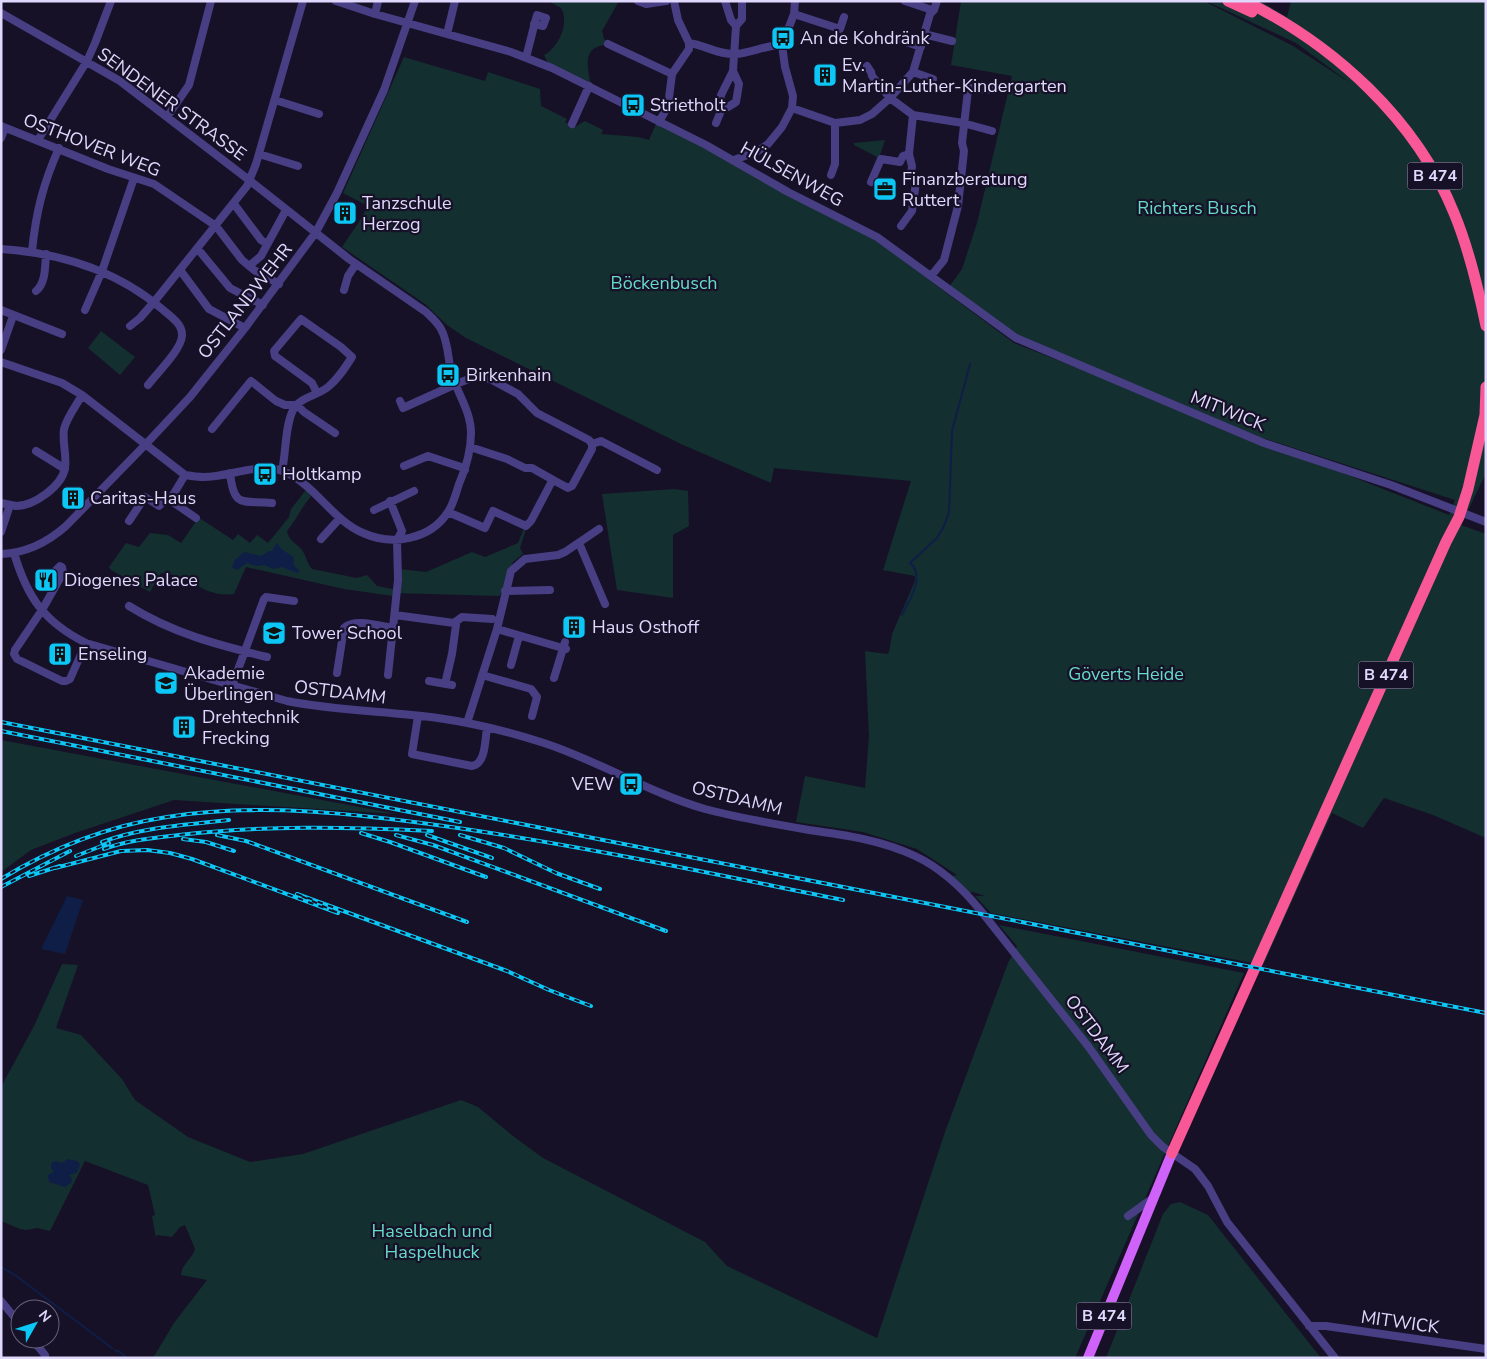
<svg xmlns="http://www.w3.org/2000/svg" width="1487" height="1359" font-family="'Nunito Sans',sans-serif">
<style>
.green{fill:#142f30}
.water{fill:#0f1e47}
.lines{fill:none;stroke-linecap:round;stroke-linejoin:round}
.stream{stroke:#0f1e47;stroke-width:2}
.minor{stroke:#473e83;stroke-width:8}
.major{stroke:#cf63f9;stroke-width:10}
.highway{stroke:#f85895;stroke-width:11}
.rail-casing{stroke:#0cc7f5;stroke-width:4}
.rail{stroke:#161127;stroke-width:2;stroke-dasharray:5.5;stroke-linecap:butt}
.labels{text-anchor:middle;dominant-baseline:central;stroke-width:4.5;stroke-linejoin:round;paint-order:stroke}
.shield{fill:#161127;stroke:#a39cbd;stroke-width:1}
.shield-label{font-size:16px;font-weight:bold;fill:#e0d8fd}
.poi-label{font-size:18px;fill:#e0d8fd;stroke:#161127;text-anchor:start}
.street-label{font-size:18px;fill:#e0d8fd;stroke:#161127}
.park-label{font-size:18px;fill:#66dbc9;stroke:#161127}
</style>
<rect width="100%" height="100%" fill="#161127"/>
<path class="green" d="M 548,1 L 619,1 L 602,31 L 604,39 L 608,42 L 607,45 C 582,46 587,67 591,85 L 548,63 L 544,55 C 558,48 570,23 561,8 Z
M 961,1 L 1204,1 L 1293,46 L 1350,83 L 1296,43 L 1206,1 L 1260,1 L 1287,17 L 1291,1 L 1486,1 L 1486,473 L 1461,525 L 1486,534 L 1486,838 L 1433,815 L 1384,798 L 1363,828 L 1332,813 L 1263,965 L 991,913 L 975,896 L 985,896 L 973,892 L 966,894 L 947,877 L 957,875 L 917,849 L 863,832 L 796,822 L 805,776 L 865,788 L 869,736 L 865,651 L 887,654 L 889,652 L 892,634 L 915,581 L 915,576 L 883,570 L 911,481 L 774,468 L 771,483 L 681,444 L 466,338 L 447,325 L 425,304 L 342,247 L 359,222 L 368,206 L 343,193 L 404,57 L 485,81 L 488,72 L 540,89 L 541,106 L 567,119 L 565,122 L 575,127 L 585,121 L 603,130 L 601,134 L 638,137 L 649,140 L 656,124 L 728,160 L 874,239 L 1014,343 L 1449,515 L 1455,500 L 1260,437 L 1018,337 L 949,287 L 962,269 L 977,223 L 1012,76 L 951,65 Z
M 885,140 L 879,158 L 854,145 L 854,143 Z
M 101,331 L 135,357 L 120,375 L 88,348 Z
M 674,489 L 688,491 L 689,526 L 673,535 L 673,598 L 617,590 L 602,494 Z
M 306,490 L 311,496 C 302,507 296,520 287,531 C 289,541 296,543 302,550 C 306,556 307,563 312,569 L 357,578 L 367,575 L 377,586 L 397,590 L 399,569 L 426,572 L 472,552 L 485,557 L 518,543 L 524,528 L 526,529 L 520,548 L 523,554 L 513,562 L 500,596 L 394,593 L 393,596 L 344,589 L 246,567 L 234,594 C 208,597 199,584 177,576 C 172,574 166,574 161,573 L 150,592 L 111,570 L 109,567 L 126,543 L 139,547 L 150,533 L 168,535 L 181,543 L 197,520 L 201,519 L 233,540 L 238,534 L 250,543 L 257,535 L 268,543 L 289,517 L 291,509 Z
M 1,740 L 397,814 L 174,800 L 75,833 L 31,850 L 1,872 Z
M 999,925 L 1244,973 L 1075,1358 L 153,1358 L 174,1323 L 207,1280 L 181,1275 C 181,1265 192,1259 195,1249 L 185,1225 L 180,1227 L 172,1237 L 157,1235 L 156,1238 L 152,1216 L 155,1215 L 148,1185 L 85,1161 L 50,1231 L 37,1228 L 26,1230 L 20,1229 L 1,1221 L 1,1087 L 34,1026 L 62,964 L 78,965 L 56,1028 L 81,1035 L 122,1079 L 135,1100 L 188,1137 L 250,1162 L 303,1154 L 461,1100 L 478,1107 L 513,1136 L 543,1158 L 705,1242 L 727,1266 L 877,1338 L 945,1132 L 1008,963 L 1017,946 Z
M 1180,1202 L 1208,1215 L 1321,1358 L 1106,1358 L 1163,1214 L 1171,1204 Z"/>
<path class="water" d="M 277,543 C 282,552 286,551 293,557 L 294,566 L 300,571 L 297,573 L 282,567 L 273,569 L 265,565 L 256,566 L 247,563 L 237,570 L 232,567 L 235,560 L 244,552 L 261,556 L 269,551 L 272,551 Z
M 67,896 L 83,900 L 65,954 L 41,949 Z
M 68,1159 L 77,1161 L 80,1164 L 77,1173 L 69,1175 L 72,1179 L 71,1183 L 65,1187 L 49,1182 L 48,1175 L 54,1172 L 51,1168 L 51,1164 L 55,1161 L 62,1163 Z"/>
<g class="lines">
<path class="stream" d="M 902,615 C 909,600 926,577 910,563 L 937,538 L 944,526 L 949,512 L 952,431 L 970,364
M 1,1267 L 15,1275 L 112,1348
M 115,1350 L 120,1352 L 127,1358"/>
<path class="minor" d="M 336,1 L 375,14 L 511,52 L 552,68 L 706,145 L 788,192 L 877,237 L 1016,338 L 1264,443 L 1391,485 L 1486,522
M 638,1 L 646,4 L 666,1
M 725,1 L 731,20 L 736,26
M 905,1 L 929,9 L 932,12
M 1,13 L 120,81 L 249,180 L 349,259 L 426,312 C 431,317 437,322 441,329 C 448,341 448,358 451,372 C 457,393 471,411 471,433 C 471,451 466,468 459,484 C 456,493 453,505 448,512 C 430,540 392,546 363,533 C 332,520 315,484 283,471 C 260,462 228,477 204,477 C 198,477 191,476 185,475 L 82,395 L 62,383 L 1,362
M 375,14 L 378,1
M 794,14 L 840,29 L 844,17
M 447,34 L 455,1
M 924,34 L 952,41
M 897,37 L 903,41 L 921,47
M 689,43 C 705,45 718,55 735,54 C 751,53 766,45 782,45
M 608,44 L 672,74
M 526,57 C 530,43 533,29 537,15 L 546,18 L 543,26 L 534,24
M 867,66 L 871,72 L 872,76 L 890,98 L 913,115 L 963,123 L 992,131
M 733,71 L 739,84 L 736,102 L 728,107 L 723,106 L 720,101 L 721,95 L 733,71 L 736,26 L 742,19 L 742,1
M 913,72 L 933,79
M 275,100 L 319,114
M 792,108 L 835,123 L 860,120 L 872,114 L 890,98 L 913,72 L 930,14 L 934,10 L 937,1
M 167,117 L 189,85 L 211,1
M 659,122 L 668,106 L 672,74 L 689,49 L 689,43 L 678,20 L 674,1
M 716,123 L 723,106
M 572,124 L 589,86
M 1,126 L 108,169 L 154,184 L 216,226 L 242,260 L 254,270 L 279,284
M 1,138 L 5,128
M 38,140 L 87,61 L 95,43 L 111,1
M 259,154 L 298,166
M 734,160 L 758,151 L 768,144 L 782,127 L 792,108 L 793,96 L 785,67 L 782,45 L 794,14 L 795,1
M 831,175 L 835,164 L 835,123
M 871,182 L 881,159 L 900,162 L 903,156 L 909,154 L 913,115
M 234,204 L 261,240 L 267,244
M 901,226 L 912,211 L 916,182 L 911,175 L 912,166 L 909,154
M 197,248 L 230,288 L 263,305
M 1,249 C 61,253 116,270 162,309 C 170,316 183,324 182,336 C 181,350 157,373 148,385
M 32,251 C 36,212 43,184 59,148
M 249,266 L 261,256 L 286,210
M 180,270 L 209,309 L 245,328
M 931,276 L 944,260 L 958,206 L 964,151 L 962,143 L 968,90 L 970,88 L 992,90
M 344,290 L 348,276 L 356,264
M 36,291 C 46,283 45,266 46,254
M 1,310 L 62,334
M 85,310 L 102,271 L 134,178
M 130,326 L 140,318 L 154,302 L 247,186 L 256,164 L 303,1
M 1,350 L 13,316
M 400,401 L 403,408 L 456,384 L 474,377 L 481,377 L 492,380 L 518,394 L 537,413 L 589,440 L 592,444
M 212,429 L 251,381 L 276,401 L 285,405 L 297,405 L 304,412 L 335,433
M 592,444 L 601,441 L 657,470
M 470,447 L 507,459 L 525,468 L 532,468 L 555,481
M 36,451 L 65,469
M 404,466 L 428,456 L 461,467 L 465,470
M 282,471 C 286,453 285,426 293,410 C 300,397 317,396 328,387 C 338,379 345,368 352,357 L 341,347 L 301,319 L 274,351 L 275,356 L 312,383 L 317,393
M 230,473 C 234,509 242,500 272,503
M 185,475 L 170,500 L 196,518
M 1,503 C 6,504 11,505 16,506 C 34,506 62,486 65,468 C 67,455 62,442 64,429 C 67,417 76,406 82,395
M 374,510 L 414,491
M 448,512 L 485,528 L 493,511 L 526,526 L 531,521 L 551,483 L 555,481 L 568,488 L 572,486 L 592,449 L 592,444
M 129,521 L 145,497 L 159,506 L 165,500 L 170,500
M 1,532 L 10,505
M 321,539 L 340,518
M 579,543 L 605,604
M 14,553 C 27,597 44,622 86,643 L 287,701 C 337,711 388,711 438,718 C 473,723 510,732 544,743 C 599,761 650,793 705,809 C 739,818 774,824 809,830 C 845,835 881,840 915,856 C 941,868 963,889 981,911 L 1088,1046 L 1151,1135 L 1163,1147 L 1195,1169 L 1208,1186 L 1227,1222 L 1335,1358
M 1,554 C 26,553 48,542 66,526 L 146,444 L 190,397 L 245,328 L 316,232 L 337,193 L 384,90 L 415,1
M 59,580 L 56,570 L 60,566 L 62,567 L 63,573 L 42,610 L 15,650 L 14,654 L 17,659 L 62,681 L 66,681 L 70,679 L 86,643
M 505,591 L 550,590
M 129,606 C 172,633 218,645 267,657
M 395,615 L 454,623 L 456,625 L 452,654 L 445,684
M 454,623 L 462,617 L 492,619
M 497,629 L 566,649
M 511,665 L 519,636
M 337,673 L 344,628 C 355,618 379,626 393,628
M 388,675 L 398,580 L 397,540 L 402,531 L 390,501
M 482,675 L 531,689 L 537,697 L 532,716
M 554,678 L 565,642
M 429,681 L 452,685
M 232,686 L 264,599 L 266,597 L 294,601
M 418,716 L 412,754 L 472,766 C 486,764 485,739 487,728
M 467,723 L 497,629 L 511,571 L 525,559 L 558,555 L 565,552 L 599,529
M 1128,1216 L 1153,1198
M 1,1301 L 20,1324
M 1309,1326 L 1326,1326 L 1486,1349
M 32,1339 L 45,1355 L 45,1358"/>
<path class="major" d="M 1088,1358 L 1172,1153"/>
<path class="highway" d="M 1228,1 L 1252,12
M 1245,1 C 1334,45 1416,119 1454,213 C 1469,249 1478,287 1486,326
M 1172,1153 L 1446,542 L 1459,517 L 1468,489 L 1485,415 L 1486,387"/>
<g class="rail-casing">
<path id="rail" d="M 1,722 L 1486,1013
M 1,731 L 460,822
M 361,833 L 390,842 L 486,877
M 217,835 L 246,841 L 467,922
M 396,835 L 433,845 L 666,931
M 427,835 L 492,858
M 460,835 L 504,848 L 556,873 L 600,889
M 183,839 L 206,842 L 234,851
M 102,842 C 143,827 186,825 229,820
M 104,849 C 128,840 153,838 179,835 C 263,825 348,827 432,831
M 76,856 L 109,843
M 55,868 L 121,851 L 147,850 L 170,853 L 192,859 L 338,913 L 297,894 L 507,971 L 549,990 L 591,1006
M 29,876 L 60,866
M 1,879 C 52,848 108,826 167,817 C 260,802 359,814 451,827 C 583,846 713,874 843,900
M 1,887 L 70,851"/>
</g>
<use href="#rail" class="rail"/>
</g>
<defs>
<g id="bus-square" transform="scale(1.25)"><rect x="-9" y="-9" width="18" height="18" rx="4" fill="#0cc7f5" stroke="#161127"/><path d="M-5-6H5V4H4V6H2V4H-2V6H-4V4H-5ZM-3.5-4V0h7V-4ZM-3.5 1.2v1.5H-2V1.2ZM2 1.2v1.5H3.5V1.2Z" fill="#111"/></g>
<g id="building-square" transform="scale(1.25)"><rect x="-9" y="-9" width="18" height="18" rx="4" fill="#0cc7f5" stroke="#161127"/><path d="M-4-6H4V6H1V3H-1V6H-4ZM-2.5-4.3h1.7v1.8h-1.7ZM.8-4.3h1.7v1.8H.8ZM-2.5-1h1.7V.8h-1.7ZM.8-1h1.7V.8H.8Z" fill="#111"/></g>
<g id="office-square" transform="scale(1.25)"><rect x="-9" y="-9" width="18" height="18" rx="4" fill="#0cc7f5" stroke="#161127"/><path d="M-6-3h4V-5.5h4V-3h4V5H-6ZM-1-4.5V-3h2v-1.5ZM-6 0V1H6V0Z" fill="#111"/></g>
<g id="restaurant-square" transform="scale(1.25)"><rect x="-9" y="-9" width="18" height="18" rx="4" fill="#0cc7f5" stroke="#161127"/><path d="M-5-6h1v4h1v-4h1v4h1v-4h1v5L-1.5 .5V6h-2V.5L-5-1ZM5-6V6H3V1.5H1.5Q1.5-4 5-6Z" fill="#111"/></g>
<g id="school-square" transform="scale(1.25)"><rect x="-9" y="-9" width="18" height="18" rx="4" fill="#0cc7f5" stroke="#161127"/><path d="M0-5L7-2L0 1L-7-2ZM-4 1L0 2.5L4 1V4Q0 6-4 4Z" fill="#111"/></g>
</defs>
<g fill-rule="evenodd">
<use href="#bus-square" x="783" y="38"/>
<use href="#building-square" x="825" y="75"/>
<use href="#bus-square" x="633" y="105"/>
<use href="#office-square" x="885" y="189"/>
<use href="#building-square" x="345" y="213"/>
<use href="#bus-square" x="448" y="375"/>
<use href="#bus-square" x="265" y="474"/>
<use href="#building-square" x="73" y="498"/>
<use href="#restaurant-square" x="46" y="580"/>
<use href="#building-square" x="574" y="627"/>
<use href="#school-square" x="274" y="633"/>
<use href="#building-square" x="60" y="654"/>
<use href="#school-square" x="166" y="683"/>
<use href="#building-square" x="184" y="727"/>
<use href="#bus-square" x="631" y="784"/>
</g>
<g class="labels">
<g class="shield">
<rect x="1407.5" y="162.5" width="55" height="27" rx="4"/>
<rect x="1358.5" y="661.5" width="55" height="27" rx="4"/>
<rect x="1076.5" y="1302.5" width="55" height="27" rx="4"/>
</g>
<g class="shield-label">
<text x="1435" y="176">B 474</text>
<text x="1386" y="675">B 474</text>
<text x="1104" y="1316">B 474</text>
</g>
<g class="poi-label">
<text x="800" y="38">An de Kohdränk</text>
<text x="842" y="65">Ev.<tspan x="842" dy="21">Martin-Luther-Kindergarten</tspan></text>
<text x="650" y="105">Strietholt</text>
<text x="902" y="179">Finanzberatung<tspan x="902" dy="21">Ruttert</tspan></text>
<text x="362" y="203">Tanzschule<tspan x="362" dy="21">Herzog</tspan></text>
<text x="466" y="375">Birkenhain</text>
<text x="282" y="474">Holtkamp</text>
<text x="90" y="498">Caritas-Haus</text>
<text x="64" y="580">Diogenes Palace</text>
<text x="592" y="627">Haus Osthoff</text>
<text x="292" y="633">Tower School</text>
<text x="78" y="654">Enseling</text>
<text x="184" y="673">Akademie<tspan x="184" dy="21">Überlingen</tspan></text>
<text x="202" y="717">Drehtechnik<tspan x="202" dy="21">Frecking</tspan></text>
<text x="614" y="784" text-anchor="end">VEW</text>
</g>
<g class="street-label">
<text transform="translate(172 104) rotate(36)">SENDENER STRASSE</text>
<text transform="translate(92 145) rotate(21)">OSTHOVER WEG</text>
<text transform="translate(792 174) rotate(29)">HÜLSENWEG</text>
<text transform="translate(245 301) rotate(-52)">OSTLANDWEHR</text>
<text transform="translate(1228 411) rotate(22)">MITWICK</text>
<text transform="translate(340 692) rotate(7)">OSTDAMM</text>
<text transform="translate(737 798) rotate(14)">OSTDAMM</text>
<text transform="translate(1097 1034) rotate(53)">OSTDAMM</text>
<text transform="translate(1400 1322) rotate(8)">MITWICK</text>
</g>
<g class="park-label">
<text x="1197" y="208">Richters Busch</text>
<text x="664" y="283">Böckenbusch</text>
<text x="1126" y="674">Göverts Heide</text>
<text x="432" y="1231">Haselbach und<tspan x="432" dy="21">Haspelhuck</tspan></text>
</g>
</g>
<rect width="1487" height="1359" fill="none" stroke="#e0d8fd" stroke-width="5"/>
<g transform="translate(35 1324) rotate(51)"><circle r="24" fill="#161127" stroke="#67617d"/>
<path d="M0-4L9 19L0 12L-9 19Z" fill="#0cc7f5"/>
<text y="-8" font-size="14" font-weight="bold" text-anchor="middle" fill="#e0d8fd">N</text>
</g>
</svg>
